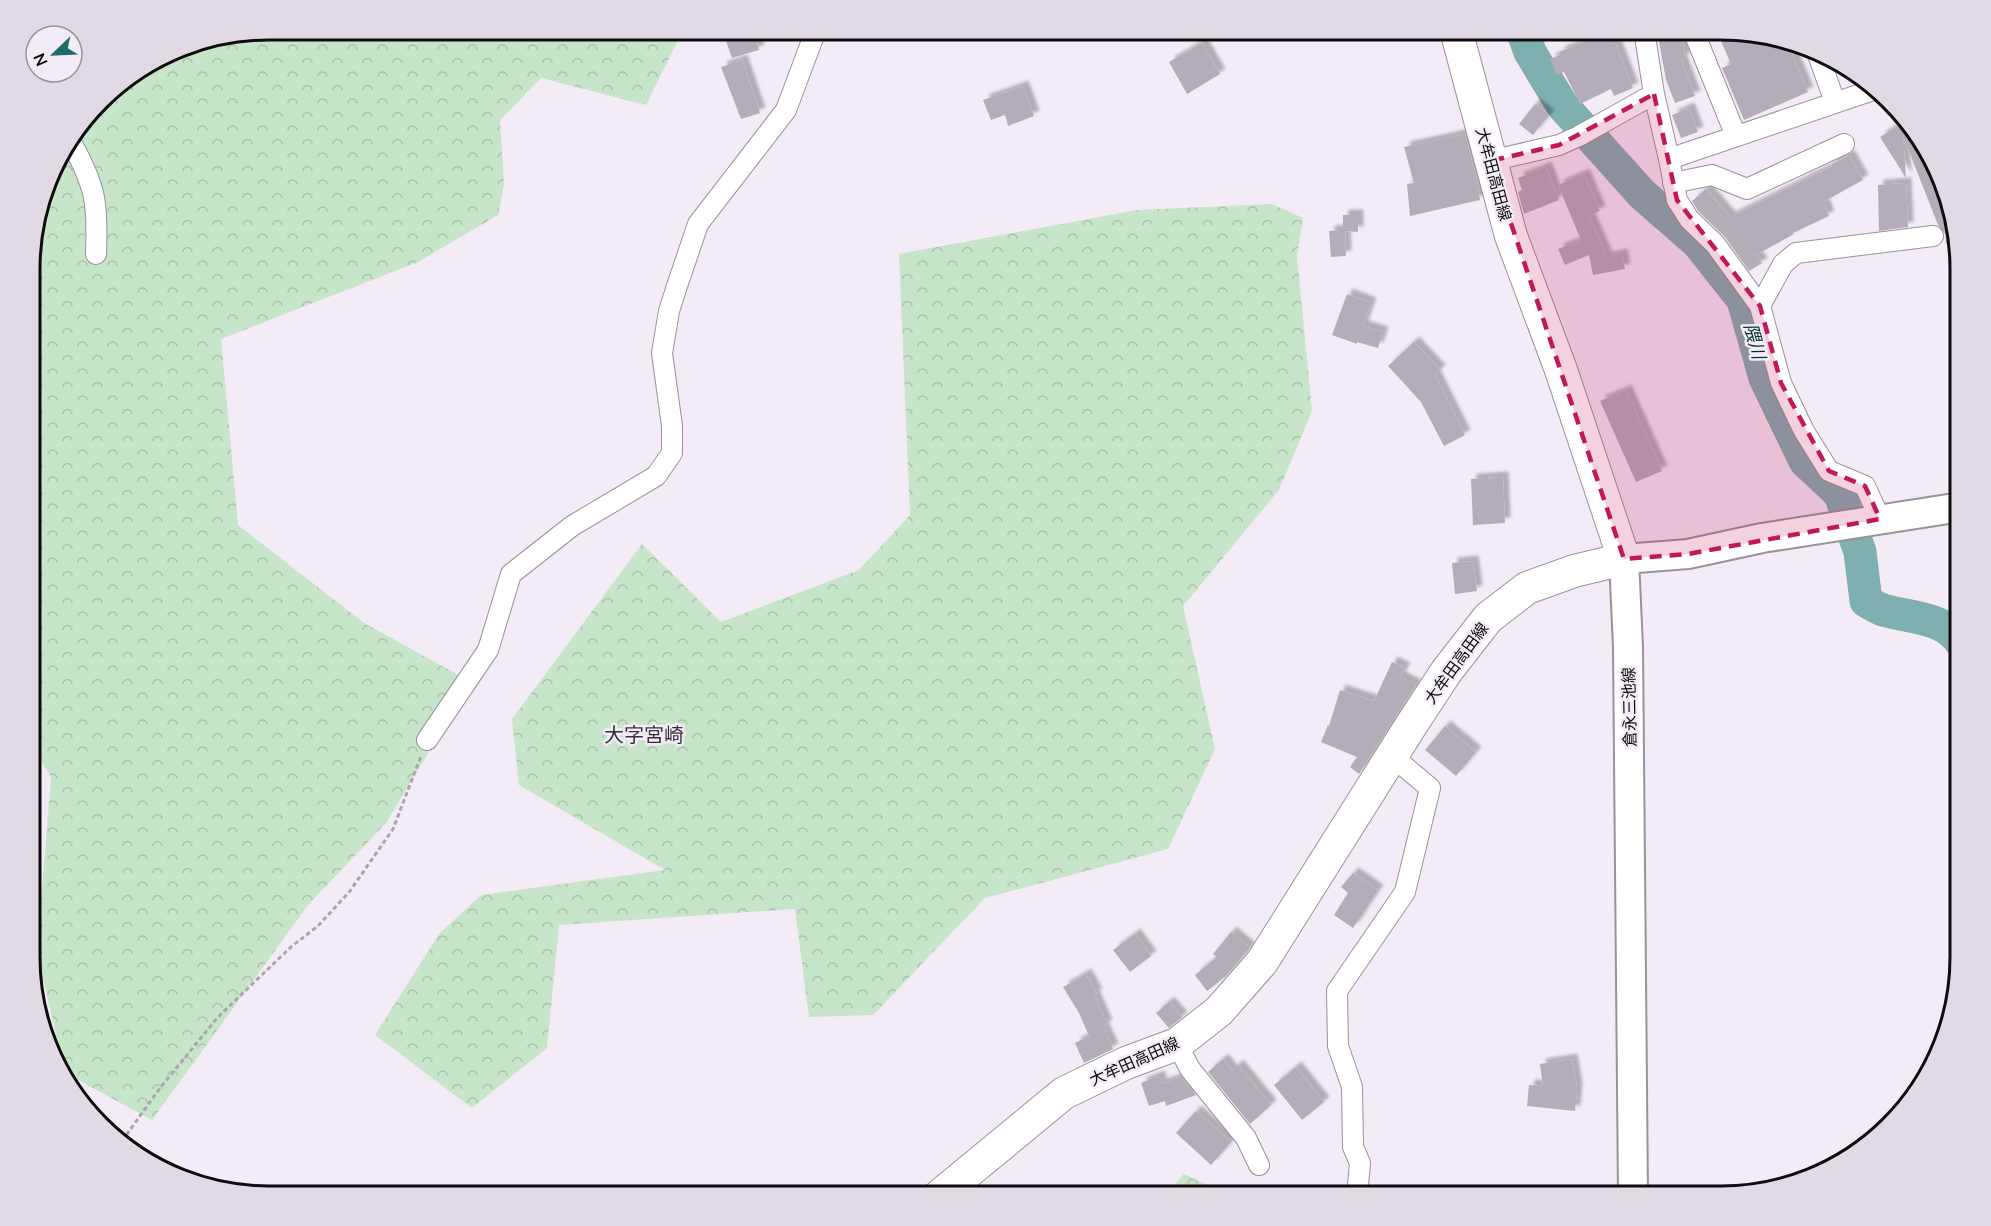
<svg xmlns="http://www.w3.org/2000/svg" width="1991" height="1226" font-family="Mulish,'Noto Sans JP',sans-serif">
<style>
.forest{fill:url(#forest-crowns)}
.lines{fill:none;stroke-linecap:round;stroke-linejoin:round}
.stream{stroke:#80afaf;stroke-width:5}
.river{stroke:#80afaf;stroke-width:33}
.building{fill:#b4adb7;filter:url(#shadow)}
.minor-casing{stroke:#99929b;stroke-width:22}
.secondary-casing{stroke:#99929b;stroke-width:32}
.primary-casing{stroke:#99929b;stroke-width:34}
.path{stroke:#aba5ad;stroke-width:3;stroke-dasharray:4.5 3;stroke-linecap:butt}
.minor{stroke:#fff;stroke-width:20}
.secondary{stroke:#fff;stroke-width:28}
.primary{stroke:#fff;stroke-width:32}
.marked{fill:#c2185b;fill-opacity:0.2;stroke:#c2185b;stroke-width:4.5;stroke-dasharray:12 8;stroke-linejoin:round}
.labels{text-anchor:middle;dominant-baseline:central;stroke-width:5;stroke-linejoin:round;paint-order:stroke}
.street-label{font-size:16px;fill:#0e0c0f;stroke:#f3ebf5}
.water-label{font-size:18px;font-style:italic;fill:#013131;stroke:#f3ebf5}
.quarter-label{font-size:20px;fill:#363138;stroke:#f3ebf5}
.rim{fill:none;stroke:#0e0c0f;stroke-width:3}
</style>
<defs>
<pattern id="forest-crowns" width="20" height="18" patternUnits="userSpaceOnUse" patternTransform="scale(1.5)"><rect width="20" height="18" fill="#c7e5c8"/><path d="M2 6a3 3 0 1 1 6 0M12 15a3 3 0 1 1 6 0" fill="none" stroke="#aac3ab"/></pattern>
<filter id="shadow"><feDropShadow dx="5.5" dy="-5.5" stdDeviation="1.5" flood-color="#0004"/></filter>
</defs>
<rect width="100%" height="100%" fill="#f3ebf5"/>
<path class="forest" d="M 270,30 L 683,30 L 646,105 L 541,78 L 500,120 L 504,184 L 498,215 L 418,262 L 221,339 L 238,525 L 364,623 L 471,682 L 386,823 L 308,905 L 152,1120 L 65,1073 L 37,953 L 51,777 L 32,745 L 32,239 L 55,163 L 111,90 L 178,48 Z
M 1272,204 L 1303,218 L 1297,256 L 1312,411 L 1279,490 L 1183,606 L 1215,749 L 1168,849 L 985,898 L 873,1015 L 809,1017 L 795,909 L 559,925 L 547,1048 L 472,1108 L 375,1035 L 439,934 L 481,895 L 665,870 L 519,785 L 512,719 L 642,544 L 721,622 L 859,570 L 910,515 L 899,254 L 1137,210 Z
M 1184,1174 L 1230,1196 L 1165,1196 Z"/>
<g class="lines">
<path class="stream" d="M 1523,36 L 1552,30"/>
<path class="river" d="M 1522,30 L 1530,52 L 1562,105 L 1642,194 L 1698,243 L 1743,300 L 1765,378 L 1805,461 L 1840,494 L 1860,552 L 1866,601 C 1871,604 1877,608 1883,610 C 1910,618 1942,616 1961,642"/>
</g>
<path class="building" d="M 722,30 L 753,30 L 759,50 L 732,58 Z
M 1716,30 L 1798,43 L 1805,46 L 1791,52 L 1808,92 L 1744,120 L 1722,68 L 1731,64 Z
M 1611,32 L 1633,88 L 1614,96 L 1611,89 L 1580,104 L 1564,72 L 1557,75 L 1550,59 L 1560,55 L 1559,52 Z
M 1681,32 L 1685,58 L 1681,59 L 1695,96 L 1675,103 L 1666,80 L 1658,36 Z
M 1202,43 L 1220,74 L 1187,94 L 1169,62 Z
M 742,60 L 760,113 L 741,119 L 721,67 Z
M 1023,86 L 1034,116 L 1008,126 L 1005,115 L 991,120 L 983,100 Z
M 1535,104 L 1549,115 L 1533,135 L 1519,124 Z
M 1689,108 L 1698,132 L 1681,138 L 1672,115 Z
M 1900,119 L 1915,135 L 1933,163 L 1956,241 L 1946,244 L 1945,234 L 1938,225 L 1903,136 L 1906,178 L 1880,137 L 1899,125 L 1897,121 Z
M 1465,134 L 1477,180 L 1480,200 L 1410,216 L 1407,184 L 1414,183 L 1404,147 Z
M 1849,155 L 1863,180 L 1823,202 L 1829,216 L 1793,233 L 1794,234 L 1756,255 L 1762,263 L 1749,271 L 1725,237 L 1698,211 L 1692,201 L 1706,189 L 1730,217 L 1832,166 L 1831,165 Z
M 1546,167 L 1559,200 L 1524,214 L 1518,192 L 1522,190 L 1518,178 Z
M 1584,174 L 1600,211 L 1589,216 L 1607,257 L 1622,254 L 1625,269 L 1593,275 L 1589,255 L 1565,265 L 1558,249 L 1581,240 L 1558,185 Z
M 1906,183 L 1908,227 L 1879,231 L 1878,185 Z
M 1343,215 L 1358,215 L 1358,232 L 1345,231 L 1346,256 L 1331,257 L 1329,231 L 1343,230 Z
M 1347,294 L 1371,303 L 1363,326 L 1383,332 L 1378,348 L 1357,342 L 1357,344 L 1332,335 Z
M 1414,342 L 1440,370 L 1435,375 L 1465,435 L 1444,446 L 1421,402 L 1388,366 Z
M 1626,390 L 1662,471 L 1636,482 L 1600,401 Z
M 1503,477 L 1505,523 L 1473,525 L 1471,479 Z
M 1473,561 L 1477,591 L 1455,594 L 1452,563 Z
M 1392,662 L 1405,668 L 1400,677 L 1416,685 L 1359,774 L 1350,767 L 1357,757 L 1321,742 L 1328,725 L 1329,726 L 1340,690 L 1374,701 Z
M 1445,726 L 1476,752 L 1456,776 L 1425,750 Z
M 1353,873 L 1378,890 L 1353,928 L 1334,915 L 1348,893 L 1341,887 Z
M 1231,932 L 1250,948 L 1226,976 L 1207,991 L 1195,975 L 1217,957 L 1213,954 Z
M 1135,934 L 1151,956 L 1130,972 L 1113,950 Z
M 1086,974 L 1097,994 L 1094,995 L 1107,1025 L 1103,1027 L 1113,1049 L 1084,1063 L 1075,1043 L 1089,1036 L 1079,1013 L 1063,987 Z
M 1169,1002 L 1182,1017 L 1169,1028 L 1156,1013 Z
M 1223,1059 L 1232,1071 L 1238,1065 L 1271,1105 L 1250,1124 L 1208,1072 Z
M 1572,1059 L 1577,1088 L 1575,1111 L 1527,1106 L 1529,1085 L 1543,1086 L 1540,1064 Z
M 1296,1067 L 1324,1102 L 1302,1120 L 1274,1085 Z
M 1159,1076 L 1162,1084 L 1181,1077 L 1196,1095 L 1166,1106 L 1165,1101 L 1149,1106 L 1141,1083 Z
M 1196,1111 L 1231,1142 L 1211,1165 L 1176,1133 Z"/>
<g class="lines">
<g class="minor-casing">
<path id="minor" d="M 1644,30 L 1654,94 L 1669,159 L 1873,90
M 1693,30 L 1736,136
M 1817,52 L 1835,102
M 71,142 C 96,187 98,203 96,254
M 1669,159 L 1677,200 L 1689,219 L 1715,244 L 1760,306 L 1781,383 L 1804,431 L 1829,471 L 1865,486 L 1880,519
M 1490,161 L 1559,145 L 1579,136 L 1654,94
M 1673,183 L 1712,175 L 1747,189 L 1844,144
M 1760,306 L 1783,264 L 1796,253 L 1933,236
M 427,740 L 488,650 L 511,574 L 572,526 L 656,476 L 672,453 L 672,426 L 662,353 L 669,311 L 677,286 L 698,224 L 786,110 L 816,30
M 1177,1044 L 1190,1069 L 1246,1138 L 1259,1165
M 1357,1196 L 1360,1163 L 1353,1147 L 1352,1087 L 1338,1046 L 1337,991 L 1405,892 L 1430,788 L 1392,756"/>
</g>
<g class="secondary-casing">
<path id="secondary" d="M 1633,1196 L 1628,647 L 1624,559 L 1688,554 L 1762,538 L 1961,507"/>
</g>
<g class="primary-casing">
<path id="primary" d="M 939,1196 L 1064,1093 L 1126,1063 L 1177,1044 L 1219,1011 L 1262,962 L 1410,727 L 1446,672 L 1488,618 L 1527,588 L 1574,571 L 1624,559 L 1561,370 L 1511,236 L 1456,30"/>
</g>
<path class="path" d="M 122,1141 L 160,1088 L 218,1017 L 292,946 L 318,926 L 350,891 L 393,829 L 421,756"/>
<use href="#minor" class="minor"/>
<use href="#secondary" class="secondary"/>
<use href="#primary" class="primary"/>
</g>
<path class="marked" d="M 1654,94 L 1677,200 L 1760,306 L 1781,383 L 1829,471 L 1865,486 L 1880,519 L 1688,554 L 1624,559 L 1490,161 L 1559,145 Z"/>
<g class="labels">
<g class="street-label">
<text transform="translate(1494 174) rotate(75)">大牟田高田線</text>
<text transform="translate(1456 663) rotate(-54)">大牟田高田線</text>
<text transform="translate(1629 707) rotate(-91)">倉永三池線</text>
<text transform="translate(1134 1061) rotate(-24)">大牟田高田線</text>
</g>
<g class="water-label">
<text transform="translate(1755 341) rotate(75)">隈川</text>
</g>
<g class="quarter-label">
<text x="644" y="734">大字宮崎</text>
</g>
</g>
<path d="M0 0H1991V1226H0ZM269 40H1721A229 229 0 0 1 1950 269V957A229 229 0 0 1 1721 1186H269A229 229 0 0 1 40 957V269A229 229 0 0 1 269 40Z" fill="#e1d9e3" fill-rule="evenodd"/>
<path class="rim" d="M269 40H1721A229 229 0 0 1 1950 269V957A229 229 0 0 1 1721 1186H269A229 229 0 0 1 40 957V269A229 229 0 0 1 269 40Z"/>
<g transform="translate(54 54) rotate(247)"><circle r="28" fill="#f3ebf5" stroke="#979299" stroke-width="1.5"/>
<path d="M0-4.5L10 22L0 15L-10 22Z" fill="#1f6c6b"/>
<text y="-9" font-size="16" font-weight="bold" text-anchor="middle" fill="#0e0c0f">N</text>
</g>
</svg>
